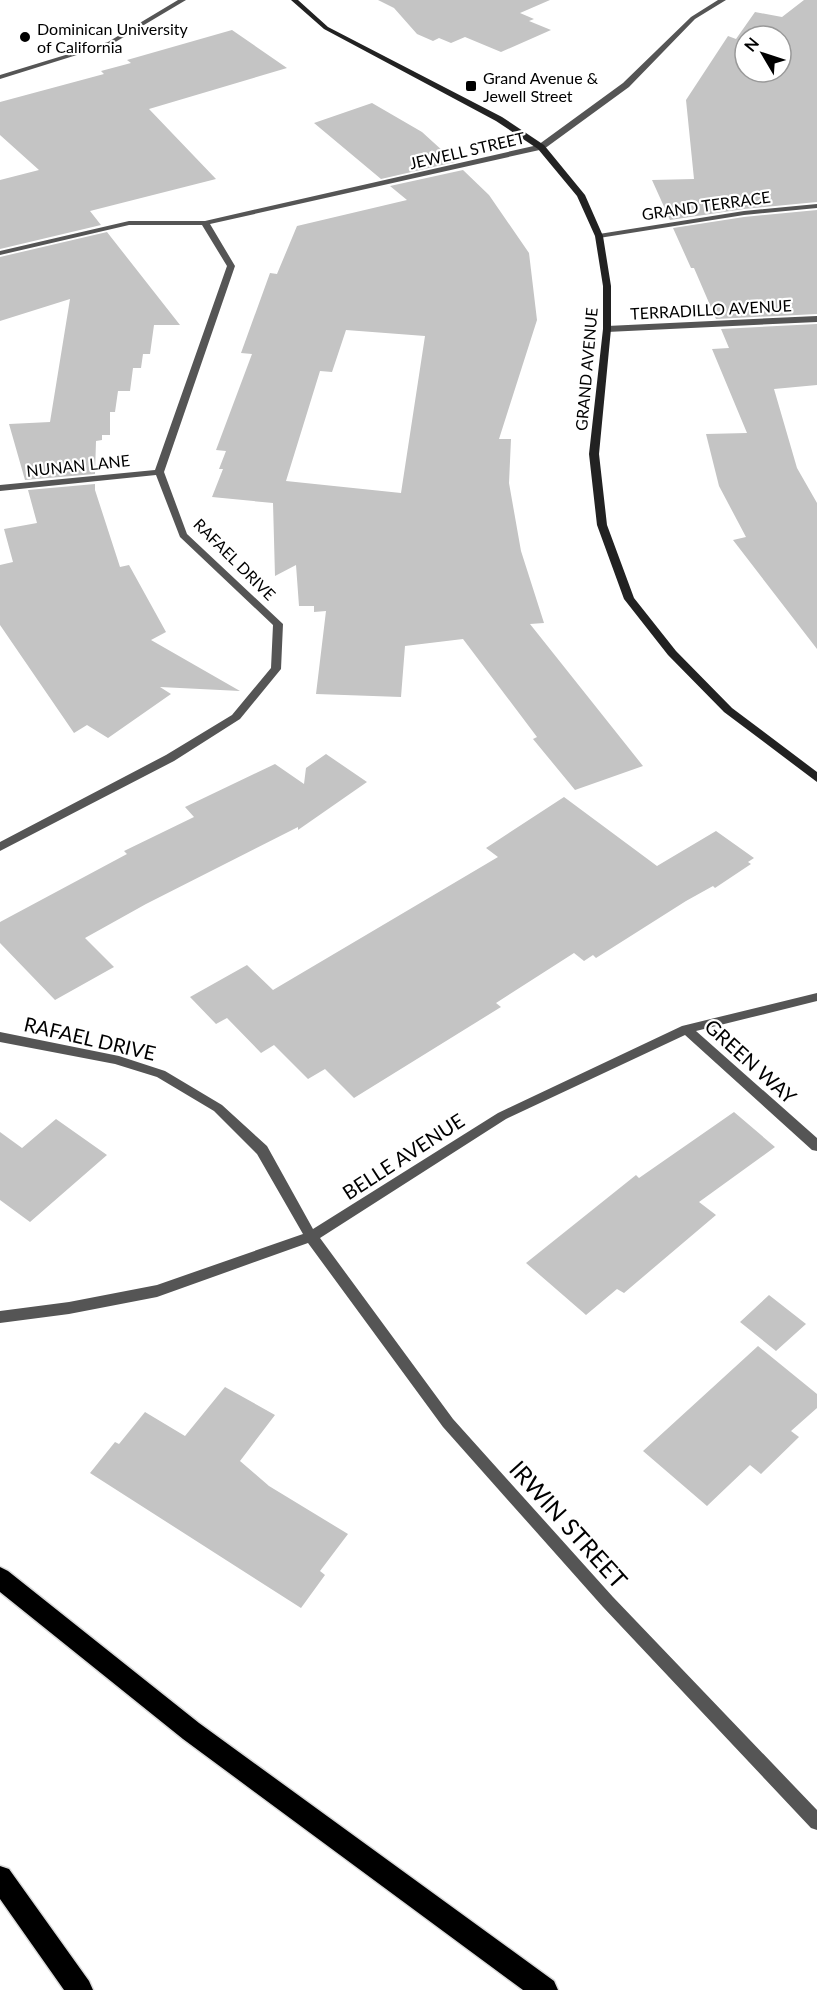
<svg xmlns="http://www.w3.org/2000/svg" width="817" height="1990" font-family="Lato,sans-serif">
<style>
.building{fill:#c4c4c4;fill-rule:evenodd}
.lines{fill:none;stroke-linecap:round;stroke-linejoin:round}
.highway-casing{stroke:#dbdbdb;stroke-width:3}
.street{fill:#555;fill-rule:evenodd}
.secondary{fill:#222;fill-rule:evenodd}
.highway{fill:#000;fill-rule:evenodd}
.poi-dot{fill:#000;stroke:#fff;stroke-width:2}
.labels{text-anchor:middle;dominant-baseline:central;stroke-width:4.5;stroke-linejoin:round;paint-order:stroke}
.far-poi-label{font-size:16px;fill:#000;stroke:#fff;text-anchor:start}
.far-street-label{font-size:16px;fill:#000;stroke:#fff}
.street-label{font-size:20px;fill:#000;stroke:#fff}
.near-street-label{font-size:24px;fill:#000;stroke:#fff}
</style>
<rect width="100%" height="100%" fill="#fff"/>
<path class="building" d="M 378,0 L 550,0 L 520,13 L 534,19 L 529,21 L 551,30 L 501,52 L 465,37 L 451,43 L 439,38 L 433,41 L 417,34 L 394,8 Z
M 804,0 L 817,0 L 817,202 L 744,209 L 670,220 L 652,180 L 694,179 L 686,100 L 728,36 L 736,39 L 755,12 L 782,17 ZM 745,36 L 781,36 L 781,72 L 745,72 Z
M 232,30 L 287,68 L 149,109 L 216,179 L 90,211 L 101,225 L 0,249 L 0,180 L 39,170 L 0,135 L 0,102 L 104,74 L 101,71 L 131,63 L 127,60 Z
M 372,103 L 422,132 L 455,162 L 381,179 L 314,123 Z
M 463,170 L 489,195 L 529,253 L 537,320 L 499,439 L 511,439 L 509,483 L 521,551 L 544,623 L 530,624 L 643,766 L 575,790 L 533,739 L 537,737 L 463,639 L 405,646 L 401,697 L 316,694 L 326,611 L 314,612 L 314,606 L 299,606 L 296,565 L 275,576 L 273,503 L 212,497 L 223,469 L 219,469 L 226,451 L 216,450 L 252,354 L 241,353 L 270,273 L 277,274 L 297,226 L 407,200 L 390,186 ZM 346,330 L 425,336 L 401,493 L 286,481 L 320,371 L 332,372 Z
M 817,210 L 817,314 L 716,319 L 694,268 L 691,268 L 673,228 L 744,217 Z
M 107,232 L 180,325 L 154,325 L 150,354 L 143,354 L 141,368 L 133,368 L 130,391 L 118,391 L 115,412 L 110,412 L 110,435 L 102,435 L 102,440 L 96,441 L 95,474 L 25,480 L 9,424 L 50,422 L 70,299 L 0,321 L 0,257 Z
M 817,324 L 817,385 L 774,389 L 797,468 L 817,503 L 817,649 L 733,540 L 746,537 L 719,486 L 706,434 L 747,433 L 712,349 L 729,348 L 721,329 Z
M 95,484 L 95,490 L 120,567 L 129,565 L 166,632 L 151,640 L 240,691 L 160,687 L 171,694 L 108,738 L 87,725 L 74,733 L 0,625 L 0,565 L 13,562 L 4,529 L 37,523 L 28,490 Z
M 326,754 L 367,782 L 298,830 L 298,827 L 146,904 L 85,938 L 114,967 L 55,1000 L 0,943 L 0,922 L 127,854 L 124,851 L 194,817 L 185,807 L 275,764 L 304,784 L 306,768 Z
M 564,797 L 657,866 L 716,831 L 754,858 L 748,862 L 751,864 L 715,888 L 713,886 L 686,901 L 596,958 L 593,955 L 584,961 L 574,953 L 496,1003 L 501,1007 L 354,1098 L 325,1069 L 308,1079 L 274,1045 L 261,1053 L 227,1018 L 216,1024 L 190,997 L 247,965 L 273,990 L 498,857 L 486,848 Z
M 734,1112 L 775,1147 L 699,1202 L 716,1215 L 624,1293 L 617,1289 L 586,1315 L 526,1263 L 636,1175 L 639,1178 Z
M 56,1119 L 107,1155 L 30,1222 L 0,1200 L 0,1132 L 22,1148 Z
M 769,1295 L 806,1324 L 776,1351 L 740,1322 Z
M 758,1346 L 817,1394 L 817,1408 L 791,1431 L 799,1437 L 761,1474 L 750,1465 L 707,1506 L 643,1451 Z
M 225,1387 L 275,1415 L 240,1461 L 269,1486 L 348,1534 L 320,1571 L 325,1575 L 301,1608 L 90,1473 L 115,1442 L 119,1444 L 145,1412 L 185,1436 Z"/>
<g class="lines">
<g class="highway-casing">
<path id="highway" d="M 0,1567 L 8,1571 L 199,1723 L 554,1981 L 558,1990 L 523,1990 L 183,1739 L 0,1592 Z
M 0,1866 L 9,1869 L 89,1981 L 93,1990 L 64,1990 L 0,1899 Z"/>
</g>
<path class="street" d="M 178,0 L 186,0 L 112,44 L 0,79 L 0,75 L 108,42 Z
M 718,0 L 726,0 L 695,19 L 629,87 L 544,149 L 210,224 L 235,266 L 164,472 L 187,534 L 283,624 L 281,669 L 240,719 L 174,761 L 0,851 L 0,842 L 166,755 L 232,715 L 271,668 L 273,625 L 180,537 L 156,475 L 0,491 L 0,485 L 155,470 L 227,266 L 202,225 L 129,225 L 0,255 L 0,251 L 129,221 L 205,221 L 538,145 L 623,83 L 691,17 Z
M 817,204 L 817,208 L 744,215 L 599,238 L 595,236 L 599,234 L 744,211 Z
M 817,316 L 817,322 L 607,332 L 603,329 L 607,326 Z
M 817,993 L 817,1001 L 696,1031 L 817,1138 L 817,1151 L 812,1150 L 685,1035 L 506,1119 L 320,1238 L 453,1419 L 613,1597 L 817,1810 L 817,1830 L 811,1828 L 603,1607 L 443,1427 L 308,1243 L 157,1297 L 69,1314 L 0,1323 L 0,1311 L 69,1302 L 157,1285 L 303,1234 L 257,1154 L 214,1111 L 157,1077 L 115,1064 L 0,1042 L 0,1032 L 119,1056 L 165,1071 L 222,1105 L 267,1146 L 313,1229 L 498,1113 L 682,1026 Z"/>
<path class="secondary" d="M 291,0 L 298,0 L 328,27 L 502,117 L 544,145 L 585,195 L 603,236 L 611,286 L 611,329 L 599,454 L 607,525 L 634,598 L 676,651 L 732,708 L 817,772 L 817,782 L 724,712 L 668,655 L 624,599 L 597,525 L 589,454 L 603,329 L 603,286 L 595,236 L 577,196 L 538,149 L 496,121 L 324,29 Z"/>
<use href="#highway" class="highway"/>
</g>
<g class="poi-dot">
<circle cx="25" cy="37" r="6"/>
<rect x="465" y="80" width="12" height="12" rx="3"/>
</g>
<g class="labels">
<g class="far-poi-label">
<text x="37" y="28">Dominican University<tspan x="37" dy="18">of California</tspan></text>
<text x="483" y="77">Grand Avenue &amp;<tspan x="483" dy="18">Jewell Street</tspan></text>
</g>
<g class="far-street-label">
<text transform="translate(467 150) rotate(-13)">JEWELL STREET</text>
<text transform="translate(706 205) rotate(-8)">GRAND TERRACE</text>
<text transform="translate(711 309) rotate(-3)">TERRADILLO AVENUE</text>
<text transform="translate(586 369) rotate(-85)">GRAND AVENUE</text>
<text transform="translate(78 465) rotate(-6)">NUNAN LANE</text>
<text transform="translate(235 559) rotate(45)">RAFAEL DRIVE</text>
</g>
<g class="street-label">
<text transform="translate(90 1038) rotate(13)">RAFAEL DRIVE</text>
<text transform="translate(751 1061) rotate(42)">GREEN WAY</text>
<text transform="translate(403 1156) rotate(-33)">BELLE AVENUE</text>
</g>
<g class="near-street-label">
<text transform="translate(569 1524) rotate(48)">IRWIN STREET</text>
</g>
</g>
<g transform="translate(763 54) rotate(309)"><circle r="28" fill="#ffffff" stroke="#999999" stroke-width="1.5"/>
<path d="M0-4.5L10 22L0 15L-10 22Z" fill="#000000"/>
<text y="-9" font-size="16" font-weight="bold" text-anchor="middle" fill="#000000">N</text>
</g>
</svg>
